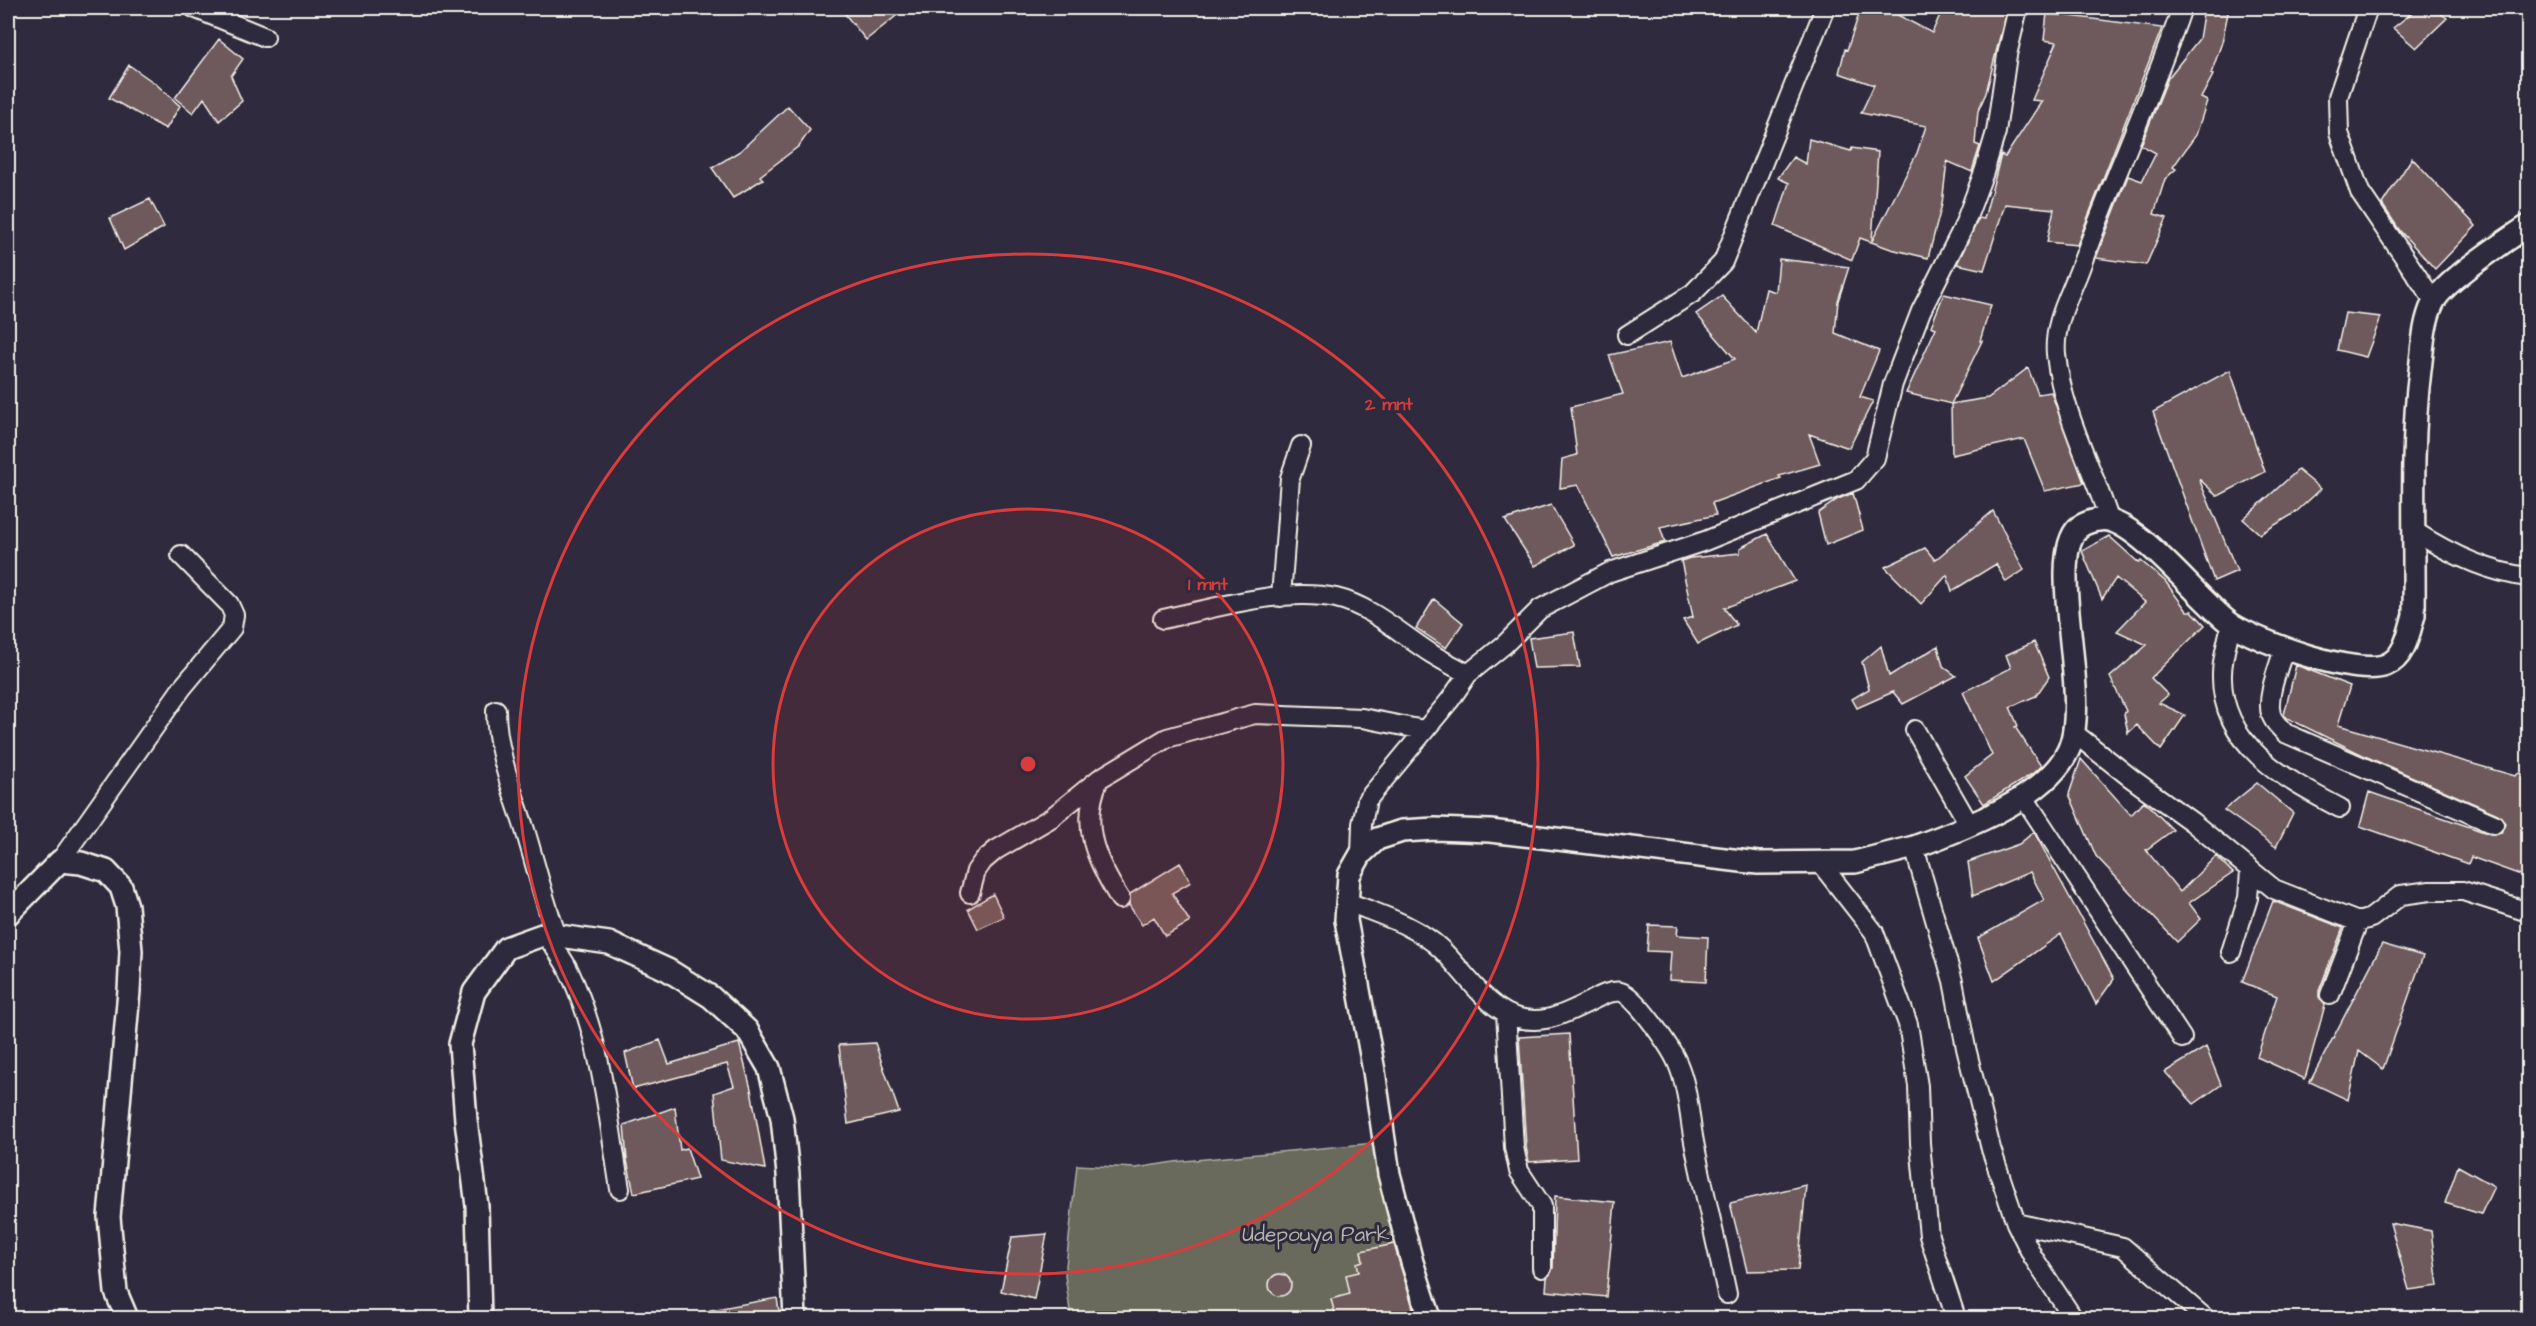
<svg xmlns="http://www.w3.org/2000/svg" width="2536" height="1326" font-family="'Architects Daughter',sans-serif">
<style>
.green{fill:#6a6a5c;stroke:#afaea2;stroke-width:1.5}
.building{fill:#6e5a5c;stroke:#f4f1e8;stroke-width:1.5}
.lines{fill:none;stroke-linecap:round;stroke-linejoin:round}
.minor-casing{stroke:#f4f1e8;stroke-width:22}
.tertiary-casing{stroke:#f4f1e8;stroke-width:26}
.minor{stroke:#2f2a3d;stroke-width:18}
.tertiary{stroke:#2f2a3d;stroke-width:21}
.ring{fill:none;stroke:#d93c3b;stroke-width:3}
.labels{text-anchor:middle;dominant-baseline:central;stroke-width:6;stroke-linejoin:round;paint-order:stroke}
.park-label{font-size:21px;fill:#b6b4a9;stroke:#2f2a3d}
.centre{fill:#d93c3b;stroke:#2f2a3d;stroke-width:3}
.ring-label{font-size:18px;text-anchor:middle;font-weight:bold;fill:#d93c3b;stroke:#2f2a3d;stroke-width:6;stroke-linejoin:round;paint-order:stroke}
</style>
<rect width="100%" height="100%" fill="#2f2a3d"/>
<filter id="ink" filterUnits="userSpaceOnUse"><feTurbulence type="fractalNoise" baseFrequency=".0167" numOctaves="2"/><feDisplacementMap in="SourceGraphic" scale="12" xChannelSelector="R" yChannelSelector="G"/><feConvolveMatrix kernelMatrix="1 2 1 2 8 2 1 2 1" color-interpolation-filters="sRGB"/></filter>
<g filter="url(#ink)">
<path class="green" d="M 1375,1143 L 1435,1318 L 1071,1318 L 1065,1275 L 1077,1165 L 1136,1168 L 1174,1162 Z"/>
<path class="building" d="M 840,8 L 906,8 L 866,40 Z
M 1861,8 L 1897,8 L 1896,14 L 1932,33 L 1943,8 L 2007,8 L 1986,93 L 1978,111 L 1975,144 L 1980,146 L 1973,168 L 1972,172 L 1947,161 L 1942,204 L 1928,258 L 1891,249 L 1860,238 L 1852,260 L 1775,226 L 1789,183 L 1778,178 L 1793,157 L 1806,164 L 1809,139 L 1851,151 L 1852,148 L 1878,152 L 1872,241 L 1917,153 L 1926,126 L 1861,113 L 1874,85 L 1839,73 L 1845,49 L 1847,50 Z
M 2204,8 L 2229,8 L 2222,42 L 2211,74 L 2213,75 L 2201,98 L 2207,101 L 2196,135 L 2173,167 L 2176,169 L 2165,179 L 2154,214 L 2167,218 L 2146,265 L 2096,258 L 2128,176 L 2142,181 L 2156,153 L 2141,145 L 2168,78 L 2199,39 Z
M 2418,8 L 2433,8 L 2447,18 L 2416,48 L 2393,28 Z
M 2047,13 L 2162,28 L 2077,245 L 2047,242 L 2054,209 L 2005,204 L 1984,270 L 1957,264 L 1979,218 L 1984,219 L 2001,155 L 2005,157 L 2042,101 L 2032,100 L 2057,42 L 2044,40 Z
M 219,39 L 243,59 L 231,76 L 242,101 L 219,121 L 204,98 L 193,113 L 175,98 Z
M 129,65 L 156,84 L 180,106 L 166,129 L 109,98 Z
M 788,106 L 810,130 L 799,146 L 760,176 L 763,179 L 733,198 L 712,168 L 740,151 Z
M 2412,158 L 2476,226 L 2435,269 L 2400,231 L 2382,204 Z
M 150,199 L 164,227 L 124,250 L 110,218 Z
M 1779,259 L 1849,267 L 1838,301 L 1835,333 L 1879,351 L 1860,397 L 1873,401 L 1849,448 L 1809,434 L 1820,464 L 1779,476 L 1781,478 L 1712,503 L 1716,515 L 1660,527 L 1665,542 L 1613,557 L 1578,485 L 1560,488 L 1562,459 L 1577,455 L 1571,407 L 1623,394 L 1609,355 L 1670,342 L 1682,378 L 1735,359 L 1696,314 L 1722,296 L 1756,333 L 1766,289 L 1776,292 Z
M 1944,294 L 1991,305 L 1980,341 L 1982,341 L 1951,404 L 1906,393 L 1936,328 L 1931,326 Z
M 2345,313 L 2381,317 L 2366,357 L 2337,350 Z
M 2028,368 L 2038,394 L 2051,392 L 2084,483 L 2045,491 L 2024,439 L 1952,455 L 1951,404 L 1988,398 Z
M 2230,370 L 2265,472 L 2218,496 L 2199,479 L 2237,571 L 2214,581 L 2153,412 Z
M 2298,470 L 2321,489 L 2295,513 L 2260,534 L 2243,519 Z
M 1853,493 L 1863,530 L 1826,545 L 1818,513 L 1838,499 Z
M 1551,505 L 1574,545 L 1535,566 L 1505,520 Z
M 1993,511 L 2024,570 L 2006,582 L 1996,564 L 1952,591 L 1947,575 L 1921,604 L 1885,567 L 1925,548 L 1935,560 Z
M 1767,534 L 1795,581 L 1724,608 L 1737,625 L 1698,644 L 1683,620 L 1693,617 L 1681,561 L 1690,558 L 1740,553 L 1740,548 Z
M 2109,536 L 2139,563 L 2141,561 L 2165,581 L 2187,611 L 2192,611 L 2205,625 L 2151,678 L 2168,695 L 2159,703 L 2185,715 L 2161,750 L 2137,725 L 2128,733 L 2124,714 L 2126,711 L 2110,677 L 2147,645 L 2117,631 L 2145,602 L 2116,578 L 2102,599 L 2082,551 Z
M 1434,599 L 1463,623 L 1446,648 L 1416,628 Z
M 1574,632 L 1580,667 L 1534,668 L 1529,638 Z
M 2034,642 L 2049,677 L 2036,696 L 2010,707 L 2018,726 L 2015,727 L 2041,766 L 2032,774 L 1984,804 L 1965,776 L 1992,755 L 1963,692 L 2011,668 L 2006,655 Z
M 1881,646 L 1889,676 L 1938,646 L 1943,666 L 1956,676 L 1903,704 L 1893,692 L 1857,708 L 1852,699 L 1869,689 L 1862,662 Z
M 2296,665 L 2350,686 L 2338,725 L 2515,776 L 2519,773 L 2529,777 L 2529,878 L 2471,857 L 2468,864 L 2360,826 L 2369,792 L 2490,834 L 2501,833 L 2505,823 L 2498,814 L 2367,757 L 2287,718 L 2284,715 Z
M 2081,759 L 2131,815 L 2144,801 L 2173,830 L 2146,850 L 2180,892 L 2216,856 L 2233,873 L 2189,903 L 2201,919 L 2177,942 L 2096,856 L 2069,794 Z
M 2257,783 L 2293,813 L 2276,847 L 2224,810 Z
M 2034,832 L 2114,979 L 2096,1004 L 2061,934 L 1994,981 L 1978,938 L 2044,900 L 2030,872 L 1973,896 L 1968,862 L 2019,844 Z
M 1180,863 L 1191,882 L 1172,893 L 1190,922 L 1165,936 L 1154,917 L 1142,925 L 1129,905 L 1130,894 Z
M 993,894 L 1004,917 L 978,929 L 968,909 Z
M 2273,901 L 2343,928 L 2319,991 L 2319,997 L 2325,1005 L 2305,1079 L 2257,1057 L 2277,996 L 2242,982 Z
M 1649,925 L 1678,926 L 1677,935 L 1708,937 L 1706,982 L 1669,980 L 1671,952 L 1647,951 Z
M 2382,944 L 2423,956 L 2383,1069 L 2359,1051 L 2348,1100 L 2310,1082 Z
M 1569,1034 L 1577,1159 L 1529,1162 L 1526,1147 L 1519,1037 Z
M 660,1040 L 669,1064 L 739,1043 L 751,1089 L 765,1169 L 721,1160 L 714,1093 L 734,1086 L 727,1064 L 633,1089 L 625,1053 Z
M 875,1043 L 899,1112 L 848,1124 L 839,1045 Z
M 2206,1047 L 2221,1085 L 2194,1104 L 2165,1072 Z
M 675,1107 L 680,1150 L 687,1148 L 697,1179 L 634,1193 L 627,1160 L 624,1125 Z
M 2458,1166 L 2494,1186 L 2481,1214 L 2445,1203 Z
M 1806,1185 L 1798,1270 L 1747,1271 L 1730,1203 Z
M 1555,1196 L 1615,1202 L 1606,1297 L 1546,1291 L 1547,1278 L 1553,1268 Z
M 2390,1223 L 2431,1231 L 2438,1286 L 2409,1290 Z
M 1047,1234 L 1034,1299 L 1001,1291 L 1012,1237 Z
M 1394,1244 L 1414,1311 L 1381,1318 L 1336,1318 L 1331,1299 L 1350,1294 L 1346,1275 L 1359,1272 L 1357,1263 L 1363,1261 L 1361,1251 Z
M1269 1285a11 11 0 1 1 22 0a11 11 0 1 1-22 0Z
M 777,1298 L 780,1318 L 711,1318 L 710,1310 Z"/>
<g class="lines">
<g class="minor-casing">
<path id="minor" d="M 194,8 L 265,37
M 2368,8 L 2338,97 L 2339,133 L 2360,192 L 2434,301
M 1627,335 L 1693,293 L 1723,262 L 1825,8
M 2109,519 C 2091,464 2062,413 2056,354 C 2053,322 2072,292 2082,263 C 2114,177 2152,94 2182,8
M 2414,531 C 2448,553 2487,572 2528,577
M 1281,597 L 1290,478 L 1301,446
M 1163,619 C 1216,608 1282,587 1336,598 C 1371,606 1402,635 1432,654 C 1443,661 1456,667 1468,674
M 2231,624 C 2228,640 2222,658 2222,674 C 2220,745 2285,779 2340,808
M 2284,649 C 2279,666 2266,697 2271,714 C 2273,722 2280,727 2285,733 L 2494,824
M 496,710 C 496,750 513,792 525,830 C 536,866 544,901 557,936
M 1915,730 L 1970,826
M 2074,733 L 2131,778 L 2192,822 L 2274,889 L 2358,922 L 2371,918 L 2401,895 L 2430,891 L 2463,891 L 2528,912
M 2023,796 L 2182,1038
M 1914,847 L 1953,981 L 1966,1048 L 1991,1149 L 2016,1223 L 2033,1257 L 2073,1318
M 1361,854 L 1362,824 L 1367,800 L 1450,700 L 1468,674 L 1505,644 L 1540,609 L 1610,572 L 1705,541 L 1856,480 L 1875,458 L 1893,384 L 1921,311 L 1963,228 L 1984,172 L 1996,132 L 2007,55 L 2018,8
M 60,861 L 182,688 L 232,628 L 234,615 L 229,604 L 181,555
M 1821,864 L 1874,932 L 1908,1024 L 1918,1086 L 1920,1143 L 1929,1236 L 1956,1318
M 970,893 L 976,871 L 983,861 L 996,850 L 1051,818 L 1099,779
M 1120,899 C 1096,860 1079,825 1099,779 L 1167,738 L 1255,714 L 1362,718 L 1424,730
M 1348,902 C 1380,915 1416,925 1441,949 C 1461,968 1481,1000 1506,1013 C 1537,1029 1563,1015 1591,1001 C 1600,996 1611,990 1621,992 C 1635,995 1671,1048 1677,1062 C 1689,1089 1689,1119 1695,1147 C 1705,1196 1717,1245 1727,1294
M 545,934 C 553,945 562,957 568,969 C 601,1036 608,1116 620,1189
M 2231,952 L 2248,898 L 2250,871
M 2330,995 L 2358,922
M 1506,1013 L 1514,1147 L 1519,1171 L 1542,1206 L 1542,1268
M 2016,1223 L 2123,1247 L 2205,1318"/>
</g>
<g class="tertiary-casing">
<path id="tertiary" d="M 8,914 L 60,861 L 81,863 L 106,871 L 121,887 L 127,906 L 131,951 L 129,991 L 109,1217 L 116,1292 L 127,1318
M 480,1318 L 477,1206 L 466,1120 L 460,1044 L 474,992 L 506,948 L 545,934 L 609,943 L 668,970 L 711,997 L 747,1030 L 769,1068 L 782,1118 L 788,1174 L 795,1318
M 1430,1318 L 1412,1262 L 1389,1174 L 1374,1071 L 1346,920 L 1349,875 L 1361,854 L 1377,839 L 1402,831 L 1435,829 L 1490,831 L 1758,863 L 1855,862 L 1914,847 C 1961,830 2045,799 2068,751 C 2093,699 2045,561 2078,528 C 2082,524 2094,520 2099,520 C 2133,513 2201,604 2231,624 C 2259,642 2356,677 2386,665 C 2405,658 2409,632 2414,615 C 2415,534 2410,451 2420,370 C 2423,347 2423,324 2433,303 C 2443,282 2507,240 2528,226"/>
</g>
<use href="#minor" class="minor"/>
<use href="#tertiary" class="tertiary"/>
</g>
</g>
<circle cx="1028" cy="764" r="255" fill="#d93c3b" fill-opacity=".12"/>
<g class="ring">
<circle cx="1028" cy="764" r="255"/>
<circle cx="1028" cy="764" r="510"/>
</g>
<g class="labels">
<g class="park-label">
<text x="1316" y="1234">Udepouya Park</text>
</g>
</g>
<circle cx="1028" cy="764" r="9" class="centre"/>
<g class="ring-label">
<text x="1389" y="410">2 mnt</text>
<text x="1208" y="590">1 mnt</text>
</g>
<rect width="2536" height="1326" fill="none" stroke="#2f2a3d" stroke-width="30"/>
<rect x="15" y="15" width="2506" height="1296" fill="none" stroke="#f4f1e8" stroke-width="2" filter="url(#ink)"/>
</svg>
